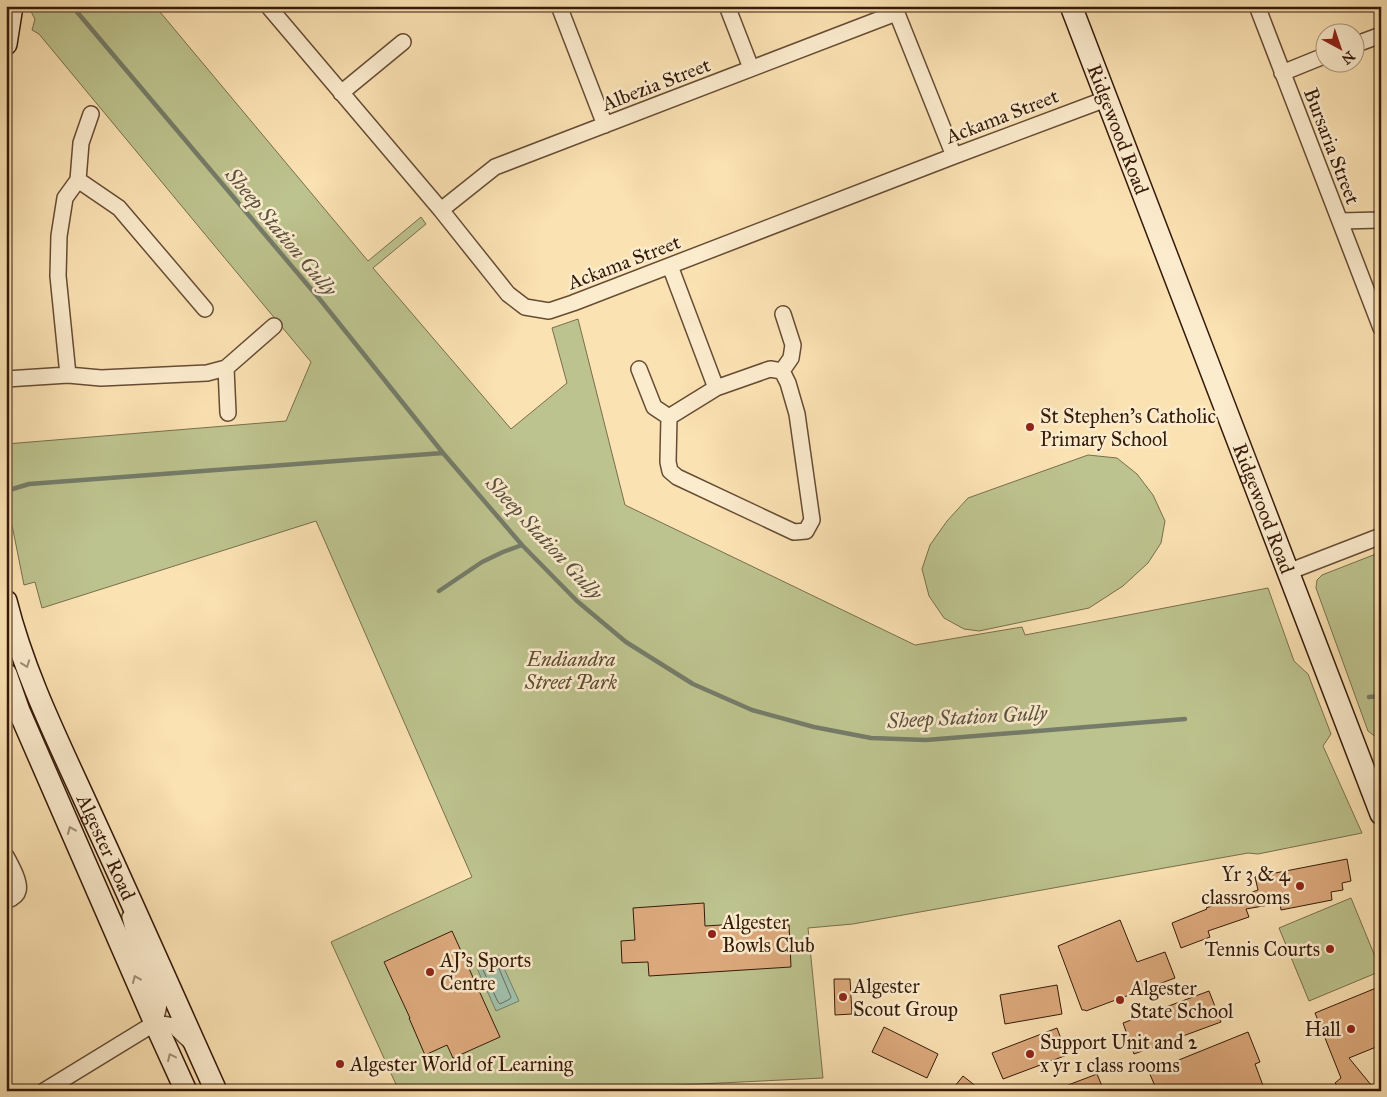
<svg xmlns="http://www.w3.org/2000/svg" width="1387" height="1097" font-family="'IM FELL Great Primer',serif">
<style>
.green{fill:#bdc38e;stroke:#796e4c}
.water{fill:#9fbea9;stroke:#757c69}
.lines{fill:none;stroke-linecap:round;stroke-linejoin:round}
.shore{stroke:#6a6c59;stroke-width:1}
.stream{stroke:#757c69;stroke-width:4.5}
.building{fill:#ddaa7d;stroke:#351a09}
.minor-casing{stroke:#664c34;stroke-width:18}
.secondary-casing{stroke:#351a09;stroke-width:24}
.minor{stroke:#fcecce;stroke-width:15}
.secondary{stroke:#fcecce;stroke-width:21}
.oneway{stroke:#a28e75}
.poi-dot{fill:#8f2418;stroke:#fcecce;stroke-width:2}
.labels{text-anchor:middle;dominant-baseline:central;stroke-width:5;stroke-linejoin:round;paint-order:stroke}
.street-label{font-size:20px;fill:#351a09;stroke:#fcecce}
.poi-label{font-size:20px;fill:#351a09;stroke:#fcecce;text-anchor:start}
.park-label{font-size:20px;font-style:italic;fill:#5e4d31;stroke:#fcecce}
.water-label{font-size:21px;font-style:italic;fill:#5a5341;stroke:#fcecce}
</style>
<rect width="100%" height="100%" fill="#fbe2b3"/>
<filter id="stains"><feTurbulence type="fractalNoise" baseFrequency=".004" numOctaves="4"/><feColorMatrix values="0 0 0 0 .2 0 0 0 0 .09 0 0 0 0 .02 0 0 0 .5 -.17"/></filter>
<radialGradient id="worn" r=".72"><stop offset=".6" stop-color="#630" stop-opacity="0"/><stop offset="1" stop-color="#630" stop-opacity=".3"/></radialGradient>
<path class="green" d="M 30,6 L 155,6 L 368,261 L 421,217 L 426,224 L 373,268 L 511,429 L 567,383 L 552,328 L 578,319 L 625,505 L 915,645 L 1022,627 L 1025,635 L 1268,588 L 1294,661 L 1308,674 L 1331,734 L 1323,746 L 1362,833 L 1258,854 L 1248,853 L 853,924 L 808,928 L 823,1078 L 557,1091 L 399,1091 L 331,942 L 472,877 L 316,521 L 42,608 L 35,582 L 24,585 L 12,525 L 6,517 L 6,444 L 286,421 L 311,362 L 39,34 L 32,30 L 35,19 L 30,10 Z
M 1088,455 L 1117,458 L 1137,474 L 1153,495 L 1165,521 L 1161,543 L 1148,563 L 1123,586 L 1089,608 L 979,631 L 964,629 L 944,618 L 929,596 L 922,569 L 930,545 L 947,521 L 968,498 Z
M 1381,552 L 1381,741 L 1368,731 L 1316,588 L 1317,580 L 1322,575 Z
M 1351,898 L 1381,971 L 1309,1001 L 1279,928 Z"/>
<path class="water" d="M 498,955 L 519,1001 L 496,1011 L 476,966 Z"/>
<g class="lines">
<path class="shore" d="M 494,963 L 497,964 L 511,997 L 510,999 L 500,1004 L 498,1002 L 483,970 L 484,967 Z"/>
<path class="stream" d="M 72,6 L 322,302 L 443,453 L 522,545 L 577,601 L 626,642 L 693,684 L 752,710 L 814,727 L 871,738 L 926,740 L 1185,719
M 6,491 L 29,484 L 443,453
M 439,591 L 482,562 L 503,552 L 522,545
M 1369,697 L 1381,696"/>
</g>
<path class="building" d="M 1347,859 L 1351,881 L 1342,883 L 1343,890 L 1331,892 L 1332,900 L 1281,910 L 1280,903 L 1246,909 L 1249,917 L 1208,931 L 1210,937 L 1181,948 L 1172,923 L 1207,909 L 1206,908 L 1258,890 L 1255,877 Z
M 704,903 L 705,926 L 737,924 L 737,929 L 789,925 L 791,967 L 649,976 L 648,962 L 622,963 L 621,941 L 635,940 L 633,908 Z
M 1120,920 L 1137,962 L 1165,952 L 1175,978 L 1086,1011 L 1085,1010 L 1082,1010 L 1058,946 Z
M 452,931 L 500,1037 L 453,1058 L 447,1045 L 425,1055 L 409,1018 L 410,1018 L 384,962 Z
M 834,979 L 850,979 L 852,1014 L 835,1015 Z
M 1057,985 L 1062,1014 L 1005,1024 L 1000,995 Z
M 1381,986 L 1381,1045 L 1349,1058 L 1376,1091 L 1341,1091 L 1335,1083 L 1341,1078 L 1315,1013 Z
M 1209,991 L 1221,1022 L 1134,1054 L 1123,1023 Z
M 884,1027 L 938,1054 L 927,1078 L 872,1052 Z
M 1057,1028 L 1067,1055 L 1003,1079 L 992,1053 Z
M 1248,1032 L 1260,1062 L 1255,1064 L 1265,1091 L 1157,1091 L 1149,1072 Z
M 1097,1074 L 1104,1091 L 1055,1091 L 1055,1090 Z
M 963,1076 L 982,1091 L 951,1091 Z"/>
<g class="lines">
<g class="minor-casing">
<path id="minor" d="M 268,6 L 441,210 L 508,294 L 525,307 L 549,311 L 573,303 L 954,156 L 1106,99
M 559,6 L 605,125
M 727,6 L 751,68
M 894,6 L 954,156
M 1257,6 L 1381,328
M 1354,45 L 1381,35
M 1282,73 L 1324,56
M 341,93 L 403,42
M 78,180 L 119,208 L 205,309
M 441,210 L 495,167 L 896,13
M 1340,221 L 1381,220
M 670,266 L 716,388 L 669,417 L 668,462 L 670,471 L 677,477 L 794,532 L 806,531 L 812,520 L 797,414 L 788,383 L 782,371 L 770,369 L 716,388
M 226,368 L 228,413
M 639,369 L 654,407 L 669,417
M 782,371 L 791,358 L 793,345 L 783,314
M 68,375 L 58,276 L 59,236 L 65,198 L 78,180 L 81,143 L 91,114
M 6,379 L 68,375 L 101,378 L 207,373 L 226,368 L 274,326
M 1288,572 L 1381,536
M 6,856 C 10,864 21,882 18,891 C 17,896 11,899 6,901
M 130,917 L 137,945 L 161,995 L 155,1023
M 155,1023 L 174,1026 L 192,1043
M 44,1091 L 155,1023"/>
</g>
<g class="secondary-casing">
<g id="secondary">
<path id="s1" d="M 1071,6 L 1381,814"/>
<path d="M 6,44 L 12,6"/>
<path id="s2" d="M 6,601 C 25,677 61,747 93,818 C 135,909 175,1000 216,1091"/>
<path d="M 6,674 L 19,711 L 155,1023 L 186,1091"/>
</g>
</g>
<use href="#minor" class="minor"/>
<use href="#secondary" class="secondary"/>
</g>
<defs><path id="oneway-chevron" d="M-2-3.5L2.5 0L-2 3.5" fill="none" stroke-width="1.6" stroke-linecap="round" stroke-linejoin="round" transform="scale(1.25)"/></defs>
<g class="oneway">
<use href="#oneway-chevron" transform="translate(26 664) rotate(70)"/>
<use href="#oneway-chevron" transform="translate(71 830) rotate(-113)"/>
<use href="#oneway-chevron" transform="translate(136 979) rotate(-113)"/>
<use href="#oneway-chevron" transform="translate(171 1057) rotate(-115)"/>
</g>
<g class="poi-dot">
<circle cx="1030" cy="427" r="5"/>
<circle cx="1300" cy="886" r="5"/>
<circle cx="712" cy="934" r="5"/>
<circle cx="1330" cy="949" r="5"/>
<circle cx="430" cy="972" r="5"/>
<circle cx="843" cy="997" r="5"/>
<circle cx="1120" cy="1000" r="5"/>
<circle cx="1351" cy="1029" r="5"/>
<circle cx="1030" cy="1054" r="5"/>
<circle cx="340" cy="1064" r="5"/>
</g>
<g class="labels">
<g class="street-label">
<text transform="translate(656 84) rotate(-21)">Albezia Street</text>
<text transform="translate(1002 116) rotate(-21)">Ackama Street</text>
<text stroke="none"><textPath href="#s1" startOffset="132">Ridgewood Road</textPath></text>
<text transform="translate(1332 146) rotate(69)">Bursaria Street</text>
<text transform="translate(624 262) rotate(-21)">Ackama Street</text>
<text stroke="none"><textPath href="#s1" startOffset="538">Ridgewood Road</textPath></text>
<text stroke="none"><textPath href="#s2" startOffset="266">Algester Road</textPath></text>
</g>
<g class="poi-label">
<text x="1040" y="416">St Stephen's Catholic<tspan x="1040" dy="23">Primary School</tspan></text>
<text x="1290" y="874" text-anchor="end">Yr 3 &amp; 4<tspan x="1290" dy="23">classrooms</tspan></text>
<text x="722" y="922">Algester<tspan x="722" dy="23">Bowls Club</tspan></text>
<text x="1320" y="949" text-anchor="end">Tennis Courts</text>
<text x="440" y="960">AJ's Sports<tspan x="440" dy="23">Centre</tspan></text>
<text x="853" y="986">Algester<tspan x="853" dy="23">Scout Group</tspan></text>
<text x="1130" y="988">Algester<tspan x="1130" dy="23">State School</tspan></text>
<text x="1341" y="1029" text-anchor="end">Hall</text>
<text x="1040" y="1042">Support Unit and 2<tspan x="1040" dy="23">x yr 1 class rooms</tspan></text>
<text x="350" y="1064">Algester World of Learning</text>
</g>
<g class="park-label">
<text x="571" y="659">Endiandra<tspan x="571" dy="23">Street Park</tspan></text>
</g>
<g class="water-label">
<text transform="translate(281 232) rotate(50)">Sheep Station Gully</text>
<text transform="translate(544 538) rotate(47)">Sheep Station Gully</text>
<text transform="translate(967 717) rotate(-3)">Sheep Station Gully</text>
</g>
</g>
<rect width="1387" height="1097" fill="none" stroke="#fbe2b3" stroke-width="25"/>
<rect x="8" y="8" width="1372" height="1082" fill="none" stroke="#351a09" stroke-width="2.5"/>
<rect x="12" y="12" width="1362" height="1072" fill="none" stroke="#351a09"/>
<g transform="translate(1340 48) rotate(140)"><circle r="24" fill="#fcecce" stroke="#ac987f"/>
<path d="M0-4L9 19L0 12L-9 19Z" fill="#8f2418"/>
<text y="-8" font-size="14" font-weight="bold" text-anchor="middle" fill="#351a09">N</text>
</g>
<rect width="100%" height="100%" filter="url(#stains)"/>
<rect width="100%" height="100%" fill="url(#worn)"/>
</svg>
